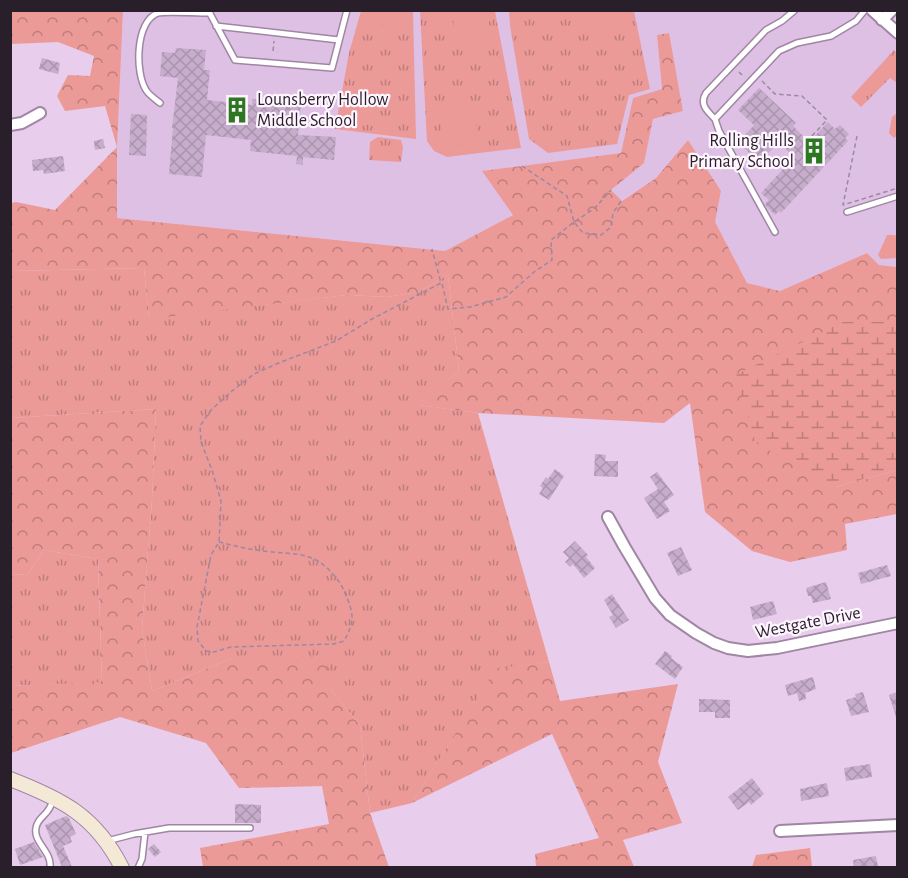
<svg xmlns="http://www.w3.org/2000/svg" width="908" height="878" font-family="'Alegreya Sans',sans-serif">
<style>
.built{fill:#dfc0e5}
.grass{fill:url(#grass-tufts)}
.forest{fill:url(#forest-crowns)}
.wetland{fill:url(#wetland-marsh)}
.pitch{fill:#eb9a98}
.building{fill:url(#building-cross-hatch)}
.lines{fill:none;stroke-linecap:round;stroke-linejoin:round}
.lane-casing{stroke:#9f86a3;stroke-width:8}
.street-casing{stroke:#9f86a3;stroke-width:14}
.secondary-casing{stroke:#9f86a3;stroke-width:16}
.path{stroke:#9c89a0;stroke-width:1.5;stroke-dasharray:4.5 3;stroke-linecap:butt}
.lane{stroke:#fff;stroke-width:5}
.street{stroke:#fff;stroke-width:10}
.secondary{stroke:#f4e9d6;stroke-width:14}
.labels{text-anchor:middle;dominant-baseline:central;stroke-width:4.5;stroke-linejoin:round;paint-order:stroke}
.poi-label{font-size:18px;fill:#281f2a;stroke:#fef5ff;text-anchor:start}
.street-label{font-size:18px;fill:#281f2a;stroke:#fef5ff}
</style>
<defs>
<pattern id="grass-tufts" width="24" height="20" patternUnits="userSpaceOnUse" patternTransform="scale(1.5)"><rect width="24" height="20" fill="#eb9a98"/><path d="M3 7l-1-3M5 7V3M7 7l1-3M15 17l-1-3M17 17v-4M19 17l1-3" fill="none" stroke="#be7d7c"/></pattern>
<pattern id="forest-crowns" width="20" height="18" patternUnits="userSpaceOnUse" patternTransform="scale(1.5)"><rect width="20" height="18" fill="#eb9a98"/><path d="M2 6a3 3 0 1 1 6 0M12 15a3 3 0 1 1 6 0" fill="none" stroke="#be7d7c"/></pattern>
<pattern id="wetland-marsh" width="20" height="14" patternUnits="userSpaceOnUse" patternTransform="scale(1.5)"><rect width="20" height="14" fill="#eb9a98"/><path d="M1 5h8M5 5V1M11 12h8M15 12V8" fill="none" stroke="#be7d7c"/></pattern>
<pattern id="building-cross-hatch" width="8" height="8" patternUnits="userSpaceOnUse" patternTransform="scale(1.5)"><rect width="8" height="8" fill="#c6adcb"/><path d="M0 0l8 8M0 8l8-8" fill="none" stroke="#aa94ae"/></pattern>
</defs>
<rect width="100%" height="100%" fill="#e8cdec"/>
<path class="built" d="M 862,10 L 873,18 L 897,40 L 897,267 L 879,265 L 867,253 L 780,291 L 747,283 L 714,222 L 721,191 L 688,140 L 656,178 L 621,201 L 611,190 L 644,162 L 653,119 L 683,111 L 668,33 L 657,35 L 662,89 L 633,98 L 621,153 L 482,171 L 514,214 L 445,251 L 116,218 L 117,148 L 123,11 Z"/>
<path class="grass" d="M 361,11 L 413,11 L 416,139 L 335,129 L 349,53 Z
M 420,11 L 495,11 L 521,148 L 447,157 L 434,151 L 427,141 Z
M 509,11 L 634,11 L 650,89 L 629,95 L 617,144 L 548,153 L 529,139 L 510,25 Z
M 894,50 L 897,53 L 897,83 L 890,78 L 861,107 L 851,97 Z
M 897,113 L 897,135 L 894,138 L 889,133 L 892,117 Z
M 378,137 L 401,140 L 403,147 L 401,162 L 369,160 L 370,142 Z
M 144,268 L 149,318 L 347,295 L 387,297 L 418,292 L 448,275 L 459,371 L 419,405 L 478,413 L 549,662 L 496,669 L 412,803 L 370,813 L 360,725 L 330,689 L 230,659 L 152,691 L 142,629 L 152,500 L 156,409 L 11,418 L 11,271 Z
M 44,550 L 98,559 L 102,683 L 11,686 L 11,574 L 27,575 Z"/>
<path class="forest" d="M 10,11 L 123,11 L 117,148 L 117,218 L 445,251 L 513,215 L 482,171 L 621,153 L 633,98 L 662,89 L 657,35 L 669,33 L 683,111 L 653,119 L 644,163 L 611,190 L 622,201 L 656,178 L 688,140 L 721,191 L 715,222 L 747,283 L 780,291 L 867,253 L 879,265 L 897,267 L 897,322 L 843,323 L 835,487 L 897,470 L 897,514 L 845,524 L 847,550 L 790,562 L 752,551 L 705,512 L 690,403 L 664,423 L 478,413 L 418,405 L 459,371 L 448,275 L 418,292 L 387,297 L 347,295 L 149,319 L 144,268 L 11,271 L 11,203 L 16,202 L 55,210 L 117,147 L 105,106 L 65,111 L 57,96 L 68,75 L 90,76 L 94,56 L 58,42 L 11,44 Z
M 156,409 L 152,500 L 142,629 L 152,691 L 230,659 L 326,656 L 330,689 L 360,725 L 370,813 L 389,867 L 203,867 L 200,848 L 329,824 L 322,786 L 239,788 L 206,743 L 120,717 L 11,753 L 11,686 L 102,682 L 98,559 L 44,550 L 27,575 L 11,574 L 11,418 Z
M 549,662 L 560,701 L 678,684 L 658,762 L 682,823 L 623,840 L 634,867 L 536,867 L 535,854 L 599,838 L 552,734 L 412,803 L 496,668 Z
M 810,848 L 812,867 L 752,867 L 756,855 Z"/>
<path class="wetland" d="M 843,322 L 897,322 L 897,470 L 835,487 L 756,443 L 735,375 Z"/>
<path class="pitch" d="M 373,11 L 404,11 L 403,21 L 396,28 C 383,29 376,23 373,11 Z
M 457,11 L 490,11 L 488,36 L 486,41 C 466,48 445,31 457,11 Z
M 572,11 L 623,11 C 630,35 602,44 584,32 C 577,28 574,18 572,11 Z
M 362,90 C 381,92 382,107 376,123 L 369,125 L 352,123 L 349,126 L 344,125 L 341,121 L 344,114 L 347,96 L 350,92 Z
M 456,109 C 478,112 477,125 477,144 L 444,147 L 440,142 L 440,138 L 442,135 L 440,116 L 448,111 Z
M 887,235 L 894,235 L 897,236 L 897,258 L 881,259 L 878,255 Z"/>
<path class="building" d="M 176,48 L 206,50 L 204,70 L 210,70 L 207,100 L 252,105 L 252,99 L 301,103 L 298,135 L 336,137 L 334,160 L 303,157 L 303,165 L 296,164 L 297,156 L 250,151 L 251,140 L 206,135 L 202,177 L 169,174 L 173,128 L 172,128 L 178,78 L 160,76 L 162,52 L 175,53 Z
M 42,58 L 60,63 L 58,74 L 39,69 Z
M 759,88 L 796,123 L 793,126 L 809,142 L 828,122 L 835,129 L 840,125 L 849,134 L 845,138 L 848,141 L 781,213 L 779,211 L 775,215 L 767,207 L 765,204 L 769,200 L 761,193 L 794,157 L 779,142 L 765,157 L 764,156 L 758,161 L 740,144 L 746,138 L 744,136 L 754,125 L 738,110 Z
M 131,114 L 147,115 L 146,156 L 129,155 Z
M 103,139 L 105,148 L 95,150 L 94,141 Z
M 63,156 L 65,171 L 44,174 L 43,170 L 33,171 L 32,160 Z
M 595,454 L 606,455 L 605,461 L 618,461 L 618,477 L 594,476 Z
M 555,469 L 564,476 L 549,500 L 539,494 L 543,488 L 540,486 L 546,477 L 548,479 Z
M 657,472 L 674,495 L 664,502 L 670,511 L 657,519 L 644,498 L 658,489 L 650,477 Z
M 575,541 L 588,555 L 586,557 L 595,568 L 584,578 L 573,564 L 570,567 L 565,562 L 569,558 L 563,552 Z
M 681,547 L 692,570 L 678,576 L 667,553 Z
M 887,565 L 891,576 L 861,584 L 858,573 Z
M 826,582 L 831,599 L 813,603 L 811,596 L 808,596 L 806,588 Z
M 612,594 L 629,620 L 616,628 L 609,617 L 613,615 L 604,600 Z
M 773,601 L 777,614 L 753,620 L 750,607 Z
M 665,651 L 672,656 L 671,658 L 683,667 L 675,679 L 655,664 Z
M 813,677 L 816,689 L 805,693 L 806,699 L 799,701 L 797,693 L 788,696 L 785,685 Z
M 863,692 L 869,712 L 851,716 L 846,700 L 856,697 L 855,694 Z
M 897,692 L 897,717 L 896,717 L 889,695 Z
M 699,699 L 730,700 L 730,718 L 715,718 L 715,712 L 699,712 Z
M 870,764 L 872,777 L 846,781 L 844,768 Z
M 752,778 L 764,794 L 751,805 L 749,802 L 738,810 L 728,797 Z
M 827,783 L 829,796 L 801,801 L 800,789 Z
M 235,804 L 261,805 L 261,823 L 235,823 Z
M 66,816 L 69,818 L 76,834 L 70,837 L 72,842 L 63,846 L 72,867 L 62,867 L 45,825 Z
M 34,842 L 43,857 L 20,865 L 15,849 Z
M 154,844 L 161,852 L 155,857 L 148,849 Z
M 876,856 L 878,867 L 854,867 L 853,860 Z"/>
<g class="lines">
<g class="lane-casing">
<path id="lane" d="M 208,10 L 235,60 L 332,68 L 347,10
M 795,10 L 782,21 L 766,30 L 706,93 C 699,104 707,111 715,119 L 779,51 L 797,43 L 831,36 L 856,21 L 865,10
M 216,26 L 339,40
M 160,103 C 155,99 149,95 146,90 C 135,73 135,21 158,13 C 165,11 200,13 210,13
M 715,119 L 719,131 L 775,232
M 847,212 L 898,196
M 107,841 L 134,834 L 169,828 L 250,828
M 49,868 L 50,867 C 52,852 33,842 36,828 C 37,819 45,816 49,809 C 51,806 52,803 53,800
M 138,868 L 142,859 L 145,832"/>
</g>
<g class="street-casing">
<path id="street" d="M 872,10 L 898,33
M 882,20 L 892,10
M 10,125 L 22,123 L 40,113
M 608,517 L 624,546 L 655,598 L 670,615 L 696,633 L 714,643 L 728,648 L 748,651 L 777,648 L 898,623
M 780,831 L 898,825"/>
</g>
<g class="secondary-casing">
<path id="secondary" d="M 10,779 C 62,799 96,816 122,868"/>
</g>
<path class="path" d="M 273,51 L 274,41
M 739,72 L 742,75
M 762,81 L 775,94 L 802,96 L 827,120 L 808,140
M 857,136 L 843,205 L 898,188
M 522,166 L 567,196 L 574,222 L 595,208 L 611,190
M 442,284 L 448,309 L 470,307 L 506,297 L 534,272 L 552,260 L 551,240 L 574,222 L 583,233 L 601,235 L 611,227 L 613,213 L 621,201
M 219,542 C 231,545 243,548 256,550 C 272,553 290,552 306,556 C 323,560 339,578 345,593 C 354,614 355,621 344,641 L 334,644 L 231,647 L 214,652 L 206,651 L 198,641 L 197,627 L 211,555 L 219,542 L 221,501 L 212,470 L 201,442 L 200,426 L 211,410 L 232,391 L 254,374 L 281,362 L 336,341 L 372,319 L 441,283 L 432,249"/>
<use href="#lane" class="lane"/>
<use href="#street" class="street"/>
<use href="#secondary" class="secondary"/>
</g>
<defs>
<g id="building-bare" transform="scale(2.07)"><path d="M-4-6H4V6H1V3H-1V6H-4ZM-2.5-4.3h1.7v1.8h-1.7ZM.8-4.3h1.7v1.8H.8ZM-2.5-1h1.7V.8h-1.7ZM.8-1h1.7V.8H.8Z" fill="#2b7820" stroke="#fef5ff" stroke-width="2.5" paint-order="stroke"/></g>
</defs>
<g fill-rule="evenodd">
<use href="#building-bare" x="237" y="110"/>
<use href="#building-bare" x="814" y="151"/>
</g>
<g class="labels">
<g class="poi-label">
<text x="257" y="100">Lounsberry Hollow<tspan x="257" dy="21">Middle School</tspan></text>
<text x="794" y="141" text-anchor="end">Rolling Hills<tspan x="794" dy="21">Primary School</tspan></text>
</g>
<g class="street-label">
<text transform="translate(808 623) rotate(-11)">Westgate Drive</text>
</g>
</g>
<rect width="908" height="878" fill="none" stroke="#281f2a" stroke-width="24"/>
</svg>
